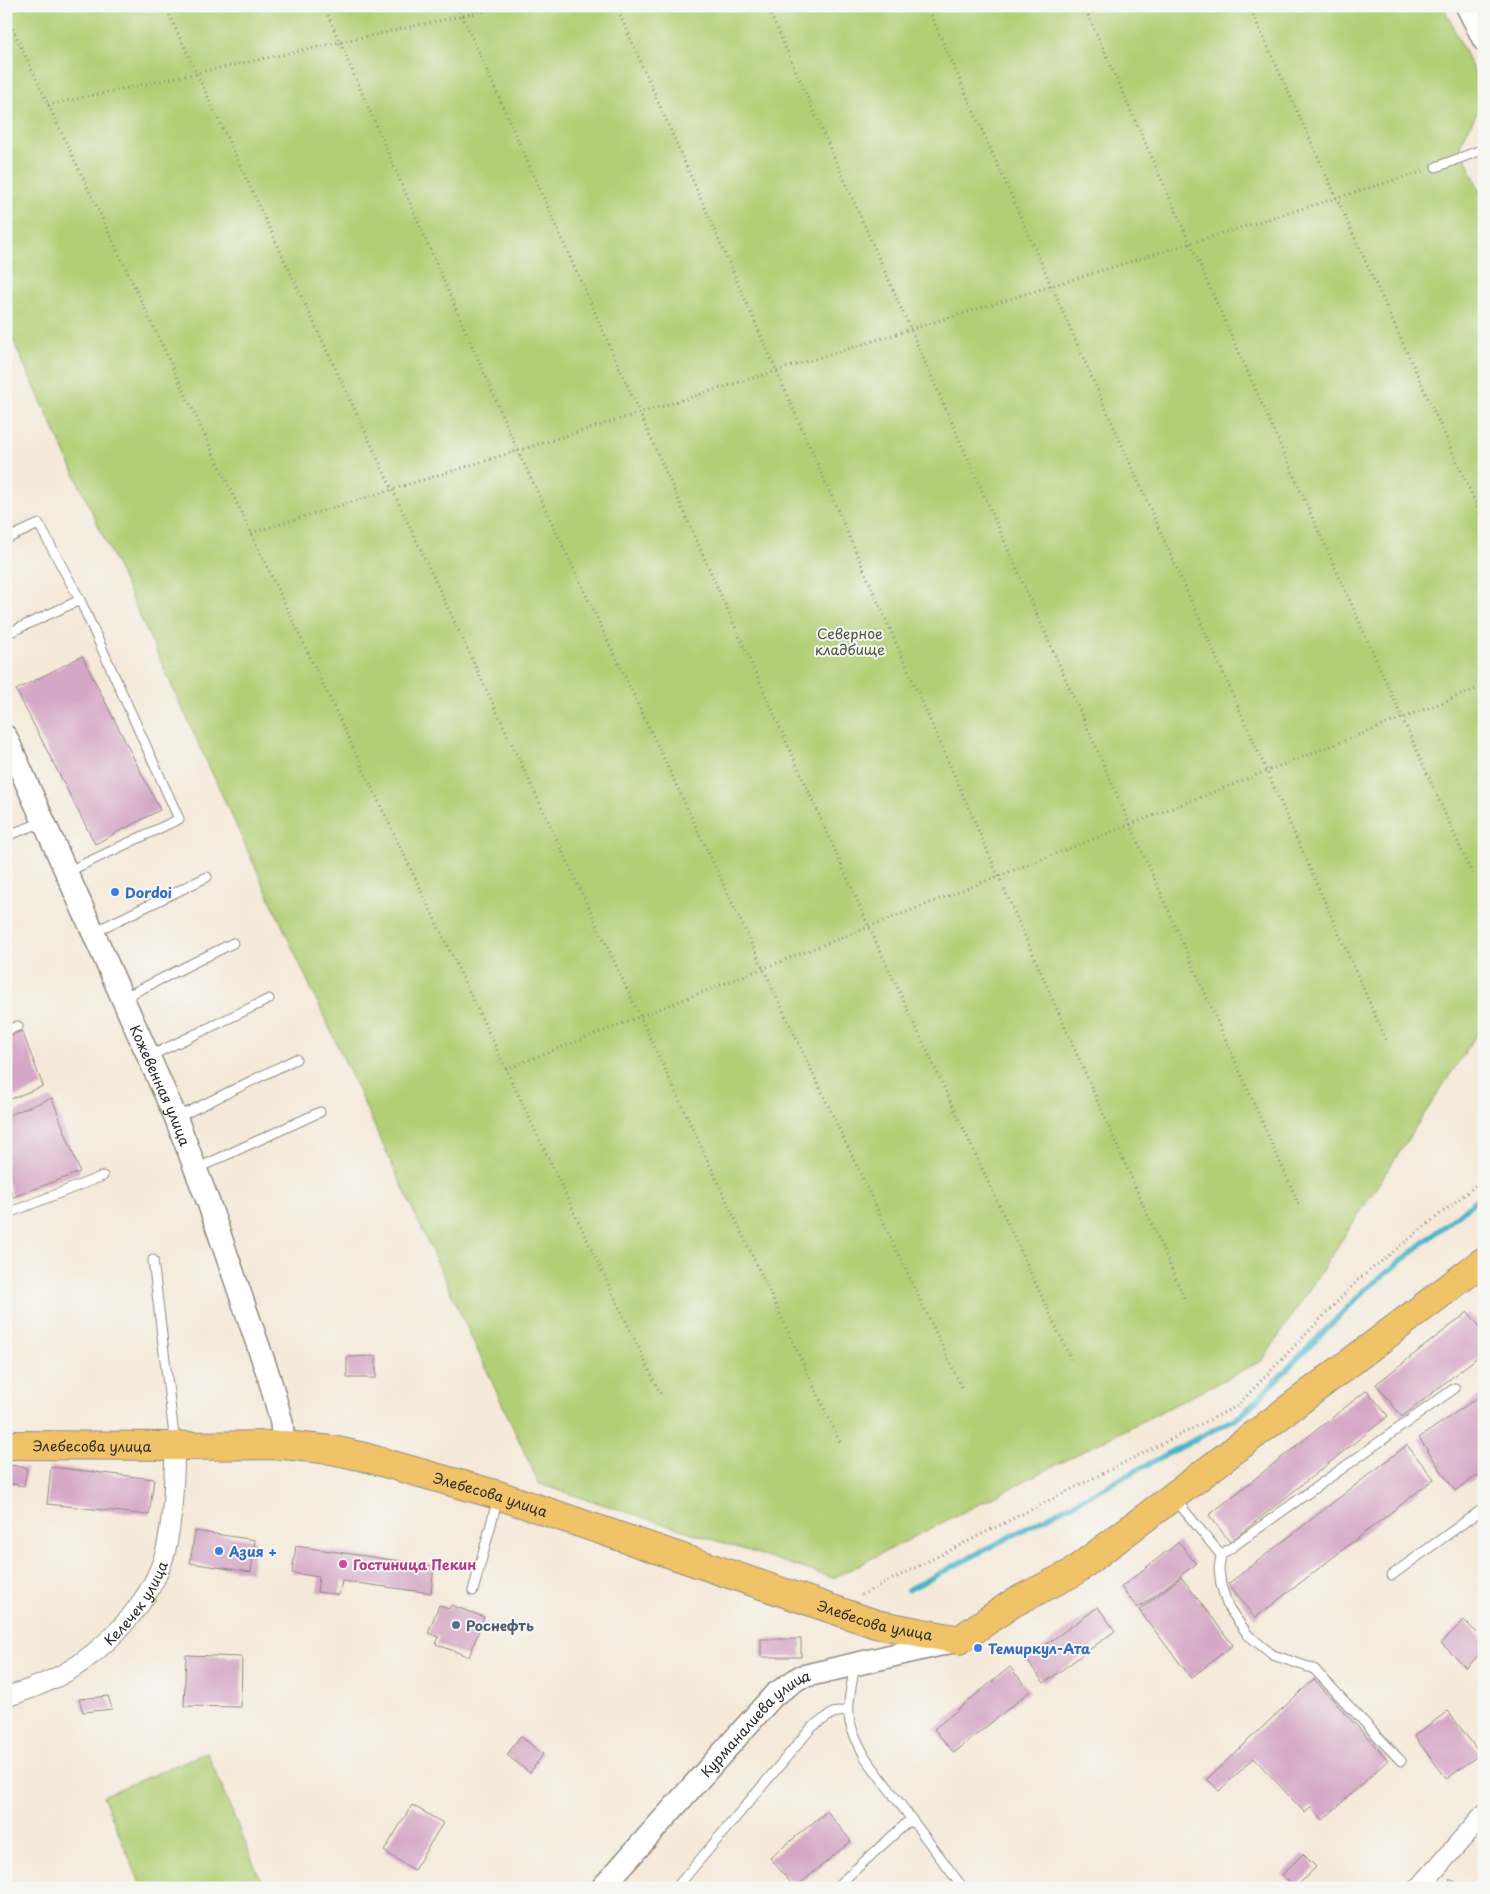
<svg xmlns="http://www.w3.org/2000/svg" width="1490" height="1894" font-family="'Playpen Sans',sans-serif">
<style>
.green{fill:#b2cf76;stroke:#6e7d50}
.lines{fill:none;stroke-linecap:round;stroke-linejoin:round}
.stream{stroke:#4ab3c8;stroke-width:5.5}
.building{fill:#d5a7c6}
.service-casing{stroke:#908a82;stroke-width:11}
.minor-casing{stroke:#908a82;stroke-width:21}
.tertiary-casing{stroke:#908a82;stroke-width:25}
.primary-casing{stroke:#908a82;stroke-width:30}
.path{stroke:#908a82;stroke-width:3;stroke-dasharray:1 4;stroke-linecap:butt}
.service{stroke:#fff;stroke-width:9}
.minor{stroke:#fff;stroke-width:19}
.tertiary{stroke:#fff;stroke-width:22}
.primary{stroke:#f0c369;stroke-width:28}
.shop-dot{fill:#3f7fe0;stroke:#f6f6f2;stroke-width:2}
.hotel-dot{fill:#d1479c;stroke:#f6f6f2;stroke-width:2}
.service-dot{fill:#5c6f8a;stroke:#f6f6f2;stroke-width:2}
.labels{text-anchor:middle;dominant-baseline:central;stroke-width:4;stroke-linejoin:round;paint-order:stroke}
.park-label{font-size:14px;fill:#4d543e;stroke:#f6f6f2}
.shop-label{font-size:14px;font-weight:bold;fill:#366cbe;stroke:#f6f6f2;text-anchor:start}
.street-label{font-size:14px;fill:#2b2b2b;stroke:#f6f6f2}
.hotel-label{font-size:14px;font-weight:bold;fill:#b23c85;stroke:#f6f6f2;text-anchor:start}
.service-label{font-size:14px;font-weight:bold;fill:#4e5e75;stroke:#f6f6f2;text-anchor:start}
</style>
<rect width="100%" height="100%" fill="#f6f6f2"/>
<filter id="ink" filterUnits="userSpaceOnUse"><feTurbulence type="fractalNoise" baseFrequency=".02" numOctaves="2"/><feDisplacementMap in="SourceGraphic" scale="10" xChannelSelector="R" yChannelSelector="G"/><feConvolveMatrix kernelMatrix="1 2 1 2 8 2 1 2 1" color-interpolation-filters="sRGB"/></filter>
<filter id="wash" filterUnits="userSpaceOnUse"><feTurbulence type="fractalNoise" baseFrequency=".0096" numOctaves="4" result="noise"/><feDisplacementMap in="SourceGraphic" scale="20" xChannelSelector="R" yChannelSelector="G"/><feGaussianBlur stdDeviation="1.12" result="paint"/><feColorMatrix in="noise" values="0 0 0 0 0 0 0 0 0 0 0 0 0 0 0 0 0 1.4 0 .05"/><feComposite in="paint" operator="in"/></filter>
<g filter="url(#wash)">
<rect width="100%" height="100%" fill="#f5e9d9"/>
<path class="green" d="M 6,6 L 1443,6 L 1484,93 L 1484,99 L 1460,145 L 1484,201 L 1484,1023 L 1263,1360 L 833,1578 L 539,1484 L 6,325 Z
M 207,1752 L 264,1888 L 142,1888 L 103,1796 Z"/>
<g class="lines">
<path class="stream" d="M 908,1590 L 1242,1415 L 1365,1290 L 1484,1194"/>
</g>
<g id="blocks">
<path class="building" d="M 82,656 L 160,810 L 95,844 L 16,690 Z
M 22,1031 L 43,1086 L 6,1101 L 6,1038 Z
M 52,1098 L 80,1172 L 13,1197 L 6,1179 L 6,1116 Z
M 1468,1312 L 1484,1332 L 1484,1352 L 1402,1417 L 1376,1384 Z
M 376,1356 L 376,1378 L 347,1378 L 347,1357 Z
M 1367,1390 L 1388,1416 L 1230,1542 L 1209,1515 Z
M 1484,1393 L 1484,1471 L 1455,1491 L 1419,1438 Z
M 1407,1445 L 1434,1479 L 1255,1618 L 1228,1584 Z
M 6,1464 L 27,1468 L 24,1486 L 6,1483 Z
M 51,1467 L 154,1479 L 149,1515 L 47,1504 Z
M 195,1531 L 255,1540 L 251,1572 L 190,1563 Z
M 1179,1542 L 1196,1564 L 1138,1608 L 1121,1587 Z
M 296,1546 L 434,1566 L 431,1593 L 342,1581 L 339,1595 L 317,1592 L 319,1577 L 292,1573 Z
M 1181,1577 L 1233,1645 L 1191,1678 L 1139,1610 Z
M 439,1605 L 449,1609 L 451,1605 L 484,1617 L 469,1657 L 436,1644 L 439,1637 L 428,1633 Z
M 1098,1607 L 1115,1631 L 1044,1683 L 1026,1659 Z
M 1464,1620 L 1484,1640 L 1484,1650 L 1466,1668 L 1441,1643 Z
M 761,1639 L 801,1639 L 801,1657 L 761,1657 Z
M 186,1655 L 242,1657 L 241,1707 L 184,1706 Z
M 1010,1667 L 1030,1691 L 954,1753 L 934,1729 Z
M 1314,1679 L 1388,1760 L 1323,1820 L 1311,1807 L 1305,1813 L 1254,1758 L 1219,1791 L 1207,1779 Z
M 108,1696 L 112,1709 L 83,1712 L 79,1699 Z
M 1448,1711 L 1480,1754 L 1447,1779 L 1414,1736 Z
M 520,1736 L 543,1754 L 530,1773 L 507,1755 Z
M 412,1805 L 443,1823 L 414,1870 L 384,1851 Z
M 827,1811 L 851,1841 L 795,1888 L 770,1858 Z
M 1303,1854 L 1316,1867 L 1295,1888 L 1282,1875 Z
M 1451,1879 L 1461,1888 L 1444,1888 Z"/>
</g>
</g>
<g filter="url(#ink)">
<use href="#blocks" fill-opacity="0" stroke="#908a82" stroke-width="1"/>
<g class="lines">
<g class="service-casing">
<path id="service" d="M 1436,167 L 1484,149
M 6,539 L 39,524 L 80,600 L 179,819 L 67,872
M 6,634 L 80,600
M 6,836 L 43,822
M 94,932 L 207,877
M 123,998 L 233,943
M 6,1030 L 18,1026
M 150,1056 L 269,999
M 176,1118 L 296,1059
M 196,1169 L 320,1112
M 6,1214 L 103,1176
M 153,1260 L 175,1444
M 1175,1499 L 1221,1555
M 1392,1575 L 1484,1508
M 473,1591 L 498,1498
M 855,1664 C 853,1680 847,1700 849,1716 C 850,1730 859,1744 865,1757 L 963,1888
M 1401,1761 L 1314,1669 L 1273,1655 L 1248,1635 L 1228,1607 L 1221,1585 L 1219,1569 L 1221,1555 L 1455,1388
M 676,1888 L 812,1727 L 833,1713 L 849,1710
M 835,1888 L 911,1819"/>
</g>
<g class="minor-casing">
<g id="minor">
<path id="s1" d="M 6,1697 C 32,1689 59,1679 82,1662 C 115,1638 148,1602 162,1563 C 173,1532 174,1480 175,1446"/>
<path d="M 1419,1888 L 1484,1814"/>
</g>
</g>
<g class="tertiary-casing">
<g id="tertiary">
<path d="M 1467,6 L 1484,40"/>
<path id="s2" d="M 6,737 L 176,1118 L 209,1204 L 269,1377 L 281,1420 L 284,1445"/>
<path id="s3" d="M 602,1888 L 774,1695 L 800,1677 L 955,1641"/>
</g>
</g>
<g class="primary-casing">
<g id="primary">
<path id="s4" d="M 6,1445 L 175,1446 L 284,1445 L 332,1450 L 364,1457 L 498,1495 L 876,1624 L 959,1640 L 1013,1603 L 1072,1573 L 1484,1261"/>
</g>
</g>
<path class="path" d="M 165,6 L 840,1442
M 324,6 L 518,451 L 962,1388
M 458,6 L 869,927 L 1071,1359
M 616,6 L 1185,1300
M 767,6 L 1299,1205
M 927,6 L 1387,1042
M 1084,6 L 1472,874
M 1249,6 L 1484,521
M 6,15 L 251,533 L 661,1395
M 48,105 L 508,6
M 251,533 L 1424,171
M 506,1069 L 1484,686
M 861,1595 L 1237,1406 L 1358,1280 L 1484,1179"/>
<use href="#service" class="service"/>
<use href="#minor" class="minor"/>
<use href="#tertiary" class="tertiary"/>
<use href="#primary" class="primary"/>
</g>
</g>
<g class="shop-dot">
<circle cx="115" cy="892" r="5"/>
<circle cx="219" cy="1551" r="5"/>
<circle cx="978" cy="1648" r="5"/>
</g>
<circle class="hotel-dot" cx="343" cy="1564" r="5"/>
<circle class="service-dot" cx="456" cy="1625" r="5"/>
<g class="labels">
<g class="park-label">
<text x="850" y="633">Северное<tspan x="850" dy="16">кладбище</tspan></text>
</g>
<g class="shop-label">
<text x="125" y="892">Dordoi</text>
<text x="229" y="1551">Азия +</text>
<text x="988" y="1648">Темиркул-Ата</text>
</g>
<g class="street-label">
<text stroke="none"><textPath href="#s2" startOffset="381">Кожевенная улица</textPath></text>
<text stroke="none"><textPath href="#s4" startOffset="86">Элебесова улица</textPath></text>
<text stroke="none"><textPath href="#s4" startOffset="491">Элебесова улица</textPath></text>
<text stroke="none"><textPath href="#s1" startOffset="165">Келечек улица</textPath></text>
<text stroke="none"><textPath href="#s4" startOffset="896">Элебесова улица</textPath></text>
<text stroke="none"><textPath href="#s3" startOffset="226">Курманалиева улица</textPath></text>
</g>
<g class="hotel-label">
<text x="353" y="1564">Гостиница Пекин</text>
</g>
<g class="service-label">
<text x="466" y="1625">Роснефть</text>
</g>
</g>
<rect width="1490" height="1894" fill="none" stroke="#f6f6f2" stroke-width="25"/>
</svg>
